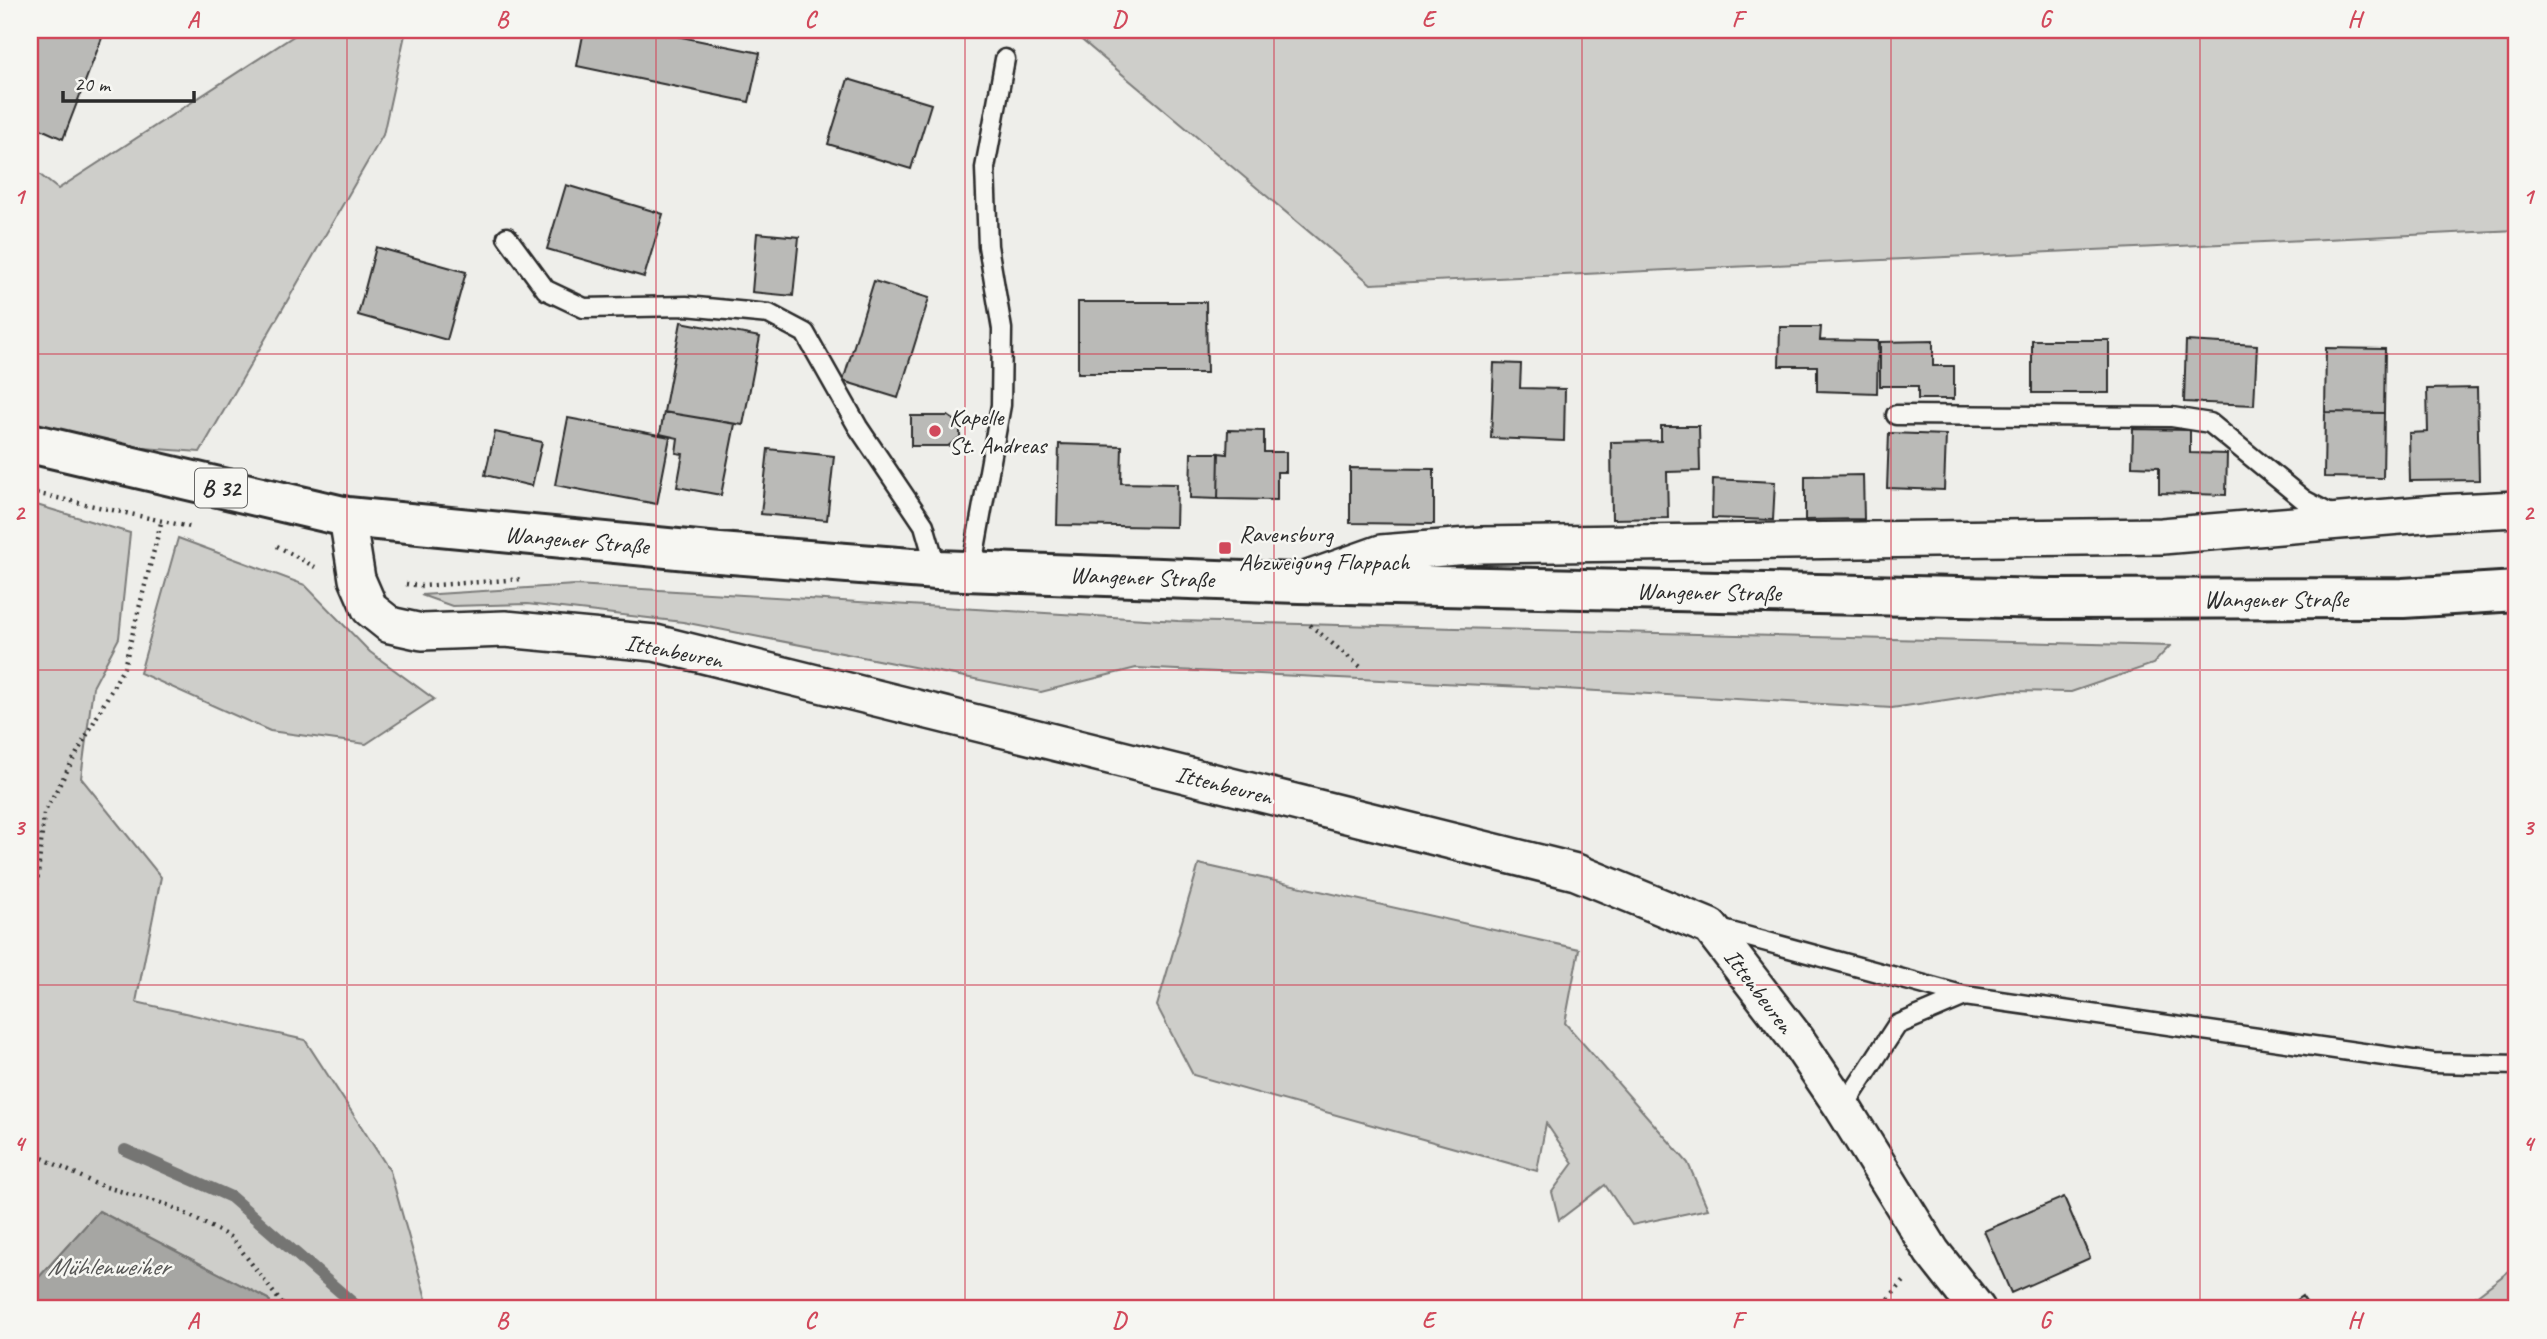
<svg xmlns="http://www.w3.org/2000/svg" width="2547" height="1339" font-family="Caveat,sans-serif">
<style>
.green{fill:#cececa;stroke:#7c7c7a;stroke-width:2}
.water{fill:#a6a6a3;stroke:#757573;stroke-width:2}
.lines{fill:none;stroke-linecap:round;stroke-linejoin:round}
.stream{stroke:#757573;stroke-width:12}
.building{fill:#babab7;stroke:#2b2b2b;stroke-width:2}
.lane-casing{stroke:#2b2b2b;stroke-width:23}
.street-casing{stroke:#2b2b2b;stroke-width:40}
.primary-casing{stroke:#2b2b2b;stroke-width:44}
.path{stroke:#2b2b2b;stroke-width:4.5;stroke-dasharray:2 5;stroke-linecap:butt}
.lane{stroke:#f6f6f2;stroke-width:18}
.street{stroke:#f6f6f2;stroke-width:35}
.primary{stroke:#f6f6f2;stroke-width:38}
.grid{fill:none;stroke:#d1495b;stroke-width:2;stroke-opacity:0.55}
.poi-dot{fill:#d1495b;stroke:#f6f6f2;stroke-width:2.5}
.labels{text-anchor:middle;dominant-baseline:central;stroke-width:5;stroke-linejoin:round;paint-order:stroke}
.shield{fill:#f6f6f2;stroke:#686867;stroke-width:2}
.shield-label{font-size:23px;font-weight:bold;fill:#2b2b2b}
.poi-label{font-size:24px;fill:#2b2b2b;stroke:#f6f6f2;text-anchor:start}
.street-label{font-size:24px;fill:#2b2b2b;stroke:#f6f6f2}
.water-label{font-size:26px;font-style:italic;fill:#565655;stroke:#f6f6f2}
.neatline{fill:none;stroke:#d1495b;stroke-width:2.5}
.grid-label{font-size:23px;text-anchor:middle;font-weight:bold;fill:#d1495b}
</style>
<rect width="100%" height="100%" fill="#eeeeea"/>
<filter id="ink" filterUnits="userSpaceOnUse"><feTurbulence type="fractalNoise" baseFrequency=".0143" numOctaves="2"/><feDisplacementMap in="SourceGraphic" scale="14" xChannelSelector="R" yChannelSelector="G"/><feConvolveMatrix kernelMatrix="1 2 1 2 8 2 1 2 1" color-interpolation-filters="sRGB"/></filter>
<g filter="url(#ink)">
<path class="green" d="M 303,30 L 406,30 L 383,135 L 200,452 L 30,440 L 30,167 L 58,189 Z
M 1067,30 L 2517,30 L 2517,230 L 1371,284 L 1071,31 Z
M 30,503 L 130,533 L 119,638 L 93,687 L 81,778 L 161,877 L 136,1002 L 305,1040 L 390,1171 L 429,1309 L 274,1309 L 268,1299 L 99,1211 L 30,1287 Z
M 178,538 L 305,585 L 370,652 L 434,699 L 366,744 L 270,731 L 140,673 Z
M 575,585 L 1178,621 L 2170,646 L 2153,664 L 2071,692 L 2006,691 L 1892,708 L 1563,689 L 1136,668 L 1041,692 L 683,622 L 527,604 L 452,606 L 421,595 Z
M 1199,864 L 1579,949 L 1565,1023 L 1688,1163 L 1708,1209 L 1632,1225 L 1605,1185 L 1559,1220 L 1552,1192 L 1573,1163 L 1546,1123 L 1537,1171 L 1193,1075 L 1157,1006 Z
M 2517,1265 L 2517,1309 L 2459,1309 Z"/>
<path class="water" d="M 99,1211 L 268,1299 L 274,1309 L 30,1309 L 30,1287 Z"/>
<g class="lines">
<path class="stream" d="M 125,1150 L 231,1197 L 353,1303 L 356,1309"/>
</g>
<path class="building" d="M 30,30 L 105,30 L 63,139 L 30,124 Z
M 584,30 L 647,30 L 760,53 L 749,102 L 577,66 Z
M 848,79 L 931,104 L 911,169 L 828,144 Z
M 566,185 L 663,214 L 644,277 L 547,249 Z
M 757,233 L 799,237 L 793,296 L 752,292 Z
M 376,247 L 466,272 L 447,340 L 358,315 Z
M 874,281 L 929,298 L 898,398 L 843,381 Z
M 1078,302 L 1206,302 L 1207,373 L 1078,373 Z
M 681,322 L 760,337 L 743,425 L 664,412 Z
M 1780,327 L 1821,327 L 1820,340 L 1878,341 L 1877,393 L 1817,391 L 1817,366 L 1779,366 Z
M 2032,340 L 2109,340 L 2109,393 L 2032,393 Z
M 1933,341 L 1933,366 L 1954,366 L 1954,399 L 1918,399 L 1918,386 L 1880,386 L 1880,342 Z
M 2186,341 L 2257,345 L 2254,405 L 2184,402 Z
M 2326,348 L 2385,349 L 2384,413 L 2325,412 Z
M 1494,363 L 1521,364 L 1520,388 L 1565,389 L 1564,441 L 1491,438 Z
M 2477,388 L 2479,480 L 2410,481 L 2409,433 L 2428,432 L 2427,389 Z
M 664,412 L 735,424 L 721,495 L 677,487 L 683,454 L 676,453 L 678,438 L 660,434 Z
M 2325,412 L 2384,413 L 2383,478 L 2324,477 Z
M 911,416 L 948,416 L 960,424 L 960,437 L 948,446 L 911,446 Z
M 568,418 L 670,437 L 657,504 L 555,485 Z
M 1661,426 L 1699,426 L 1700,471 L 1667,472 L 1668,518 L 1612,519 L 1611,442 L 1661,441 Z
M 2133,429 L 2190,430 L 2190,453 L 2227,454 L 2226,495 L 2159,493 L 2159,467 L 2132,466 Z
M 1228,430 L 1264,431 L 1264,452 L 1286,452 L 1286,472 L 1277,472 L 1277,500 L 1218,499 L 1219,453 L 1227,454 Z
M 495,432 L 542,442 L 532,486 L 485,475 Z
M 1889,433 L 1946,435 L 1944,490 L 1887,488 Z
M 1059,444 L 1122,446 L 1121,483 L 1177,484 L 1176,527 L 1057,525 Z
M 768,449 L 834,456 L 827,520 L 761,514 Z
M 1191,453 L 1219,453 L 1218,499 L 1190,498 Z
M 1350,468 L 1434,469 L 1434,524 L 1350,523 Z
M 1863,475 L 1864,519 L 1805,520 L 1805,476 Z
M 1713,479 L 1775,482 L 1773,520 L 1712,518 Z
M 2064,1197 L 2090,1258 L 2011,1293 L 1984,1231 Z
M 2302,1296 L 2311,1309 L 2283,1309 Z"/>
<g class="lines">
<g class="lane-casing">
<path id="lane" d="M 507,237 L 546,290 L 584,308 L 686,306 L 769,314 L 805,333 L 858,427 L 924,525 L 937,570
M 1896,415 L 2172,417 L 2210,423 L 2304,500 L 2334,516
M 971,571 L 1001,405 L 1002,329 L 988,246 L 985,168 L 1005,59
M 1716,928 L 1965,996 L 2433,1063 L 2517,1065
M 1843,1108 L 1897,1025 L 1965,996"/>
</g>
<g class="street-casing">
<path id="street" d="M 347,517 L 357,579 L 370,609 L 390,625 L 422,632 L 505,629 L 655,643 L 1576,872 L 1710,927 L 1797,1040 L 1843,1108 L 1932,1252 L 1977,1309
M 1305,580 L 1381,553 L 1481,545 L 2162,536 L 2436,513 L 2517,509"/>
</g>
<g class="primary-casing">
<path id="primary" d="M 30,443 L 347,517 L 719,553 L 937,570 L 1299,583 L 2051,599 L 2403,598 L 2517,591"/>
</g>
<path class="path" d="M 30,492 L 190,527
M 277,546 L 315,567
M 406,584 L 422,586 L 523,579
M 1310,625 L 1363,669
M 30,955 L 44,813 L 124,667 L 162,519
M 30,1152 L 96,1184 L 171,1206 L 232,1238 L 286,1309
M 1879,1309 L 1905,1280"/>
<use href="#lane" class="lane"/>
<use href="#street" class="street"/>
<use href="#primary" class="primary"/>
</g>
</g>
<path class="grid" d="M 347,30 L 347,1309M 656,30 L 656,1309M 965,30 L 965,1309M 1274,30 L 1274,1309M 1582,30 L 1582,1309M 1891,30 L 1891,1309M 2200,30 L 2200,1309M 30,354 L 2517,354M 30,670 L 2517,670M 30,985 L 2517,985"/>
<g class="poi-dot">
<circle cx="935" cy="431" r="7"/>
<rect x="1218" y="541" width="14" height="14" rx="3.5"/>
</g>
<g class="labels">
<rect class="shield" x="195" y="468.5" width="52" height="39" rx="5"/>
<g class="shield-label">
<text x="221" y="488">B 32</text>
</g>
<g class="poi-label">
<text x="949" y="417">Kapelle<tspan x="949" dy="28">St. Andreas</tspan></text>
<text x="1239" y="534">Ravensburg<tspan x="1239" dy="28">Abzweigung Flappach</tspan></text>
</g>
<g class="street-label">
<text transform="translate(577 540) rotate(5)">Wangener Straße</text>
<text transform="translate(1142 577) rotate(2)">Wangener Straße</text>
<text transform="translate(1709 592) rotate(1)">Wangener Straße</text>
<text x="2276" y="599">Wangener Straße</text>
<text transform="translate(674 651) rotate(11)">Ittenbeuren</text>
<text transform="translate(1224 785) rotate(14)">Ittenbeuren</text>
<text transform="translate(1759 991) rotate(53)">Ittenbeuren</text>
</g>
<g class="water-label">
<text x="108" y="1266">Mühlenweiher</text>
</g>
</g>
<rect width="2547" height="1339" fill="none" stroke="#f6f6f2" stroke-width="77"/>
<path d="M63 91v10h131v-10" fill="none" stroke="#2b2b2b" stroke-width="3.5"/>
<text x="74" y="91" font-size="21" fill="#2b2b2b" stroke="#f6f6f2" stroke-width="5" paint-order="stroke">20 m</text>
<rect x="38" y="38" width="2470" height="1262" class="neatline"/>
<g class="grid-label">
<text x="193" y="27">A</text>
<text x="502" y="27">B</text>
<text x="810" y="27">C</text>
<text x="1119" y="27">D</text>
<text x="1428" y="27">E</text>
<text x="1737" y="27">F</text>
<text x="2045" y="27">G</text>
<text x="2354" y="27">H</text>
<text x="19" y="204">1</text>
<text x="2528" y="204">1</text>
<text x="19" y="520">2</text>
<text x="2528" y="520">2</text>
<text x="19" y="835">3</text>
<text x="2528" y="835">3</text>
<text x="19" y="1151">4</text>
<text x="2528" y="1151">4</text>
<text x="193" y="1328">A</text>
<text x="502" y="1328">B</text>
<text x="810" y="1328">C</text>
<text x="1119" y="1328">D</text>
<text x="1428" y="1328">E</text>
<text x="1737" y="1328">F</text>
<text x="2045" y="1328">G</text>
<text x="2354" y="1328">H</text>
</g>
</svg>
